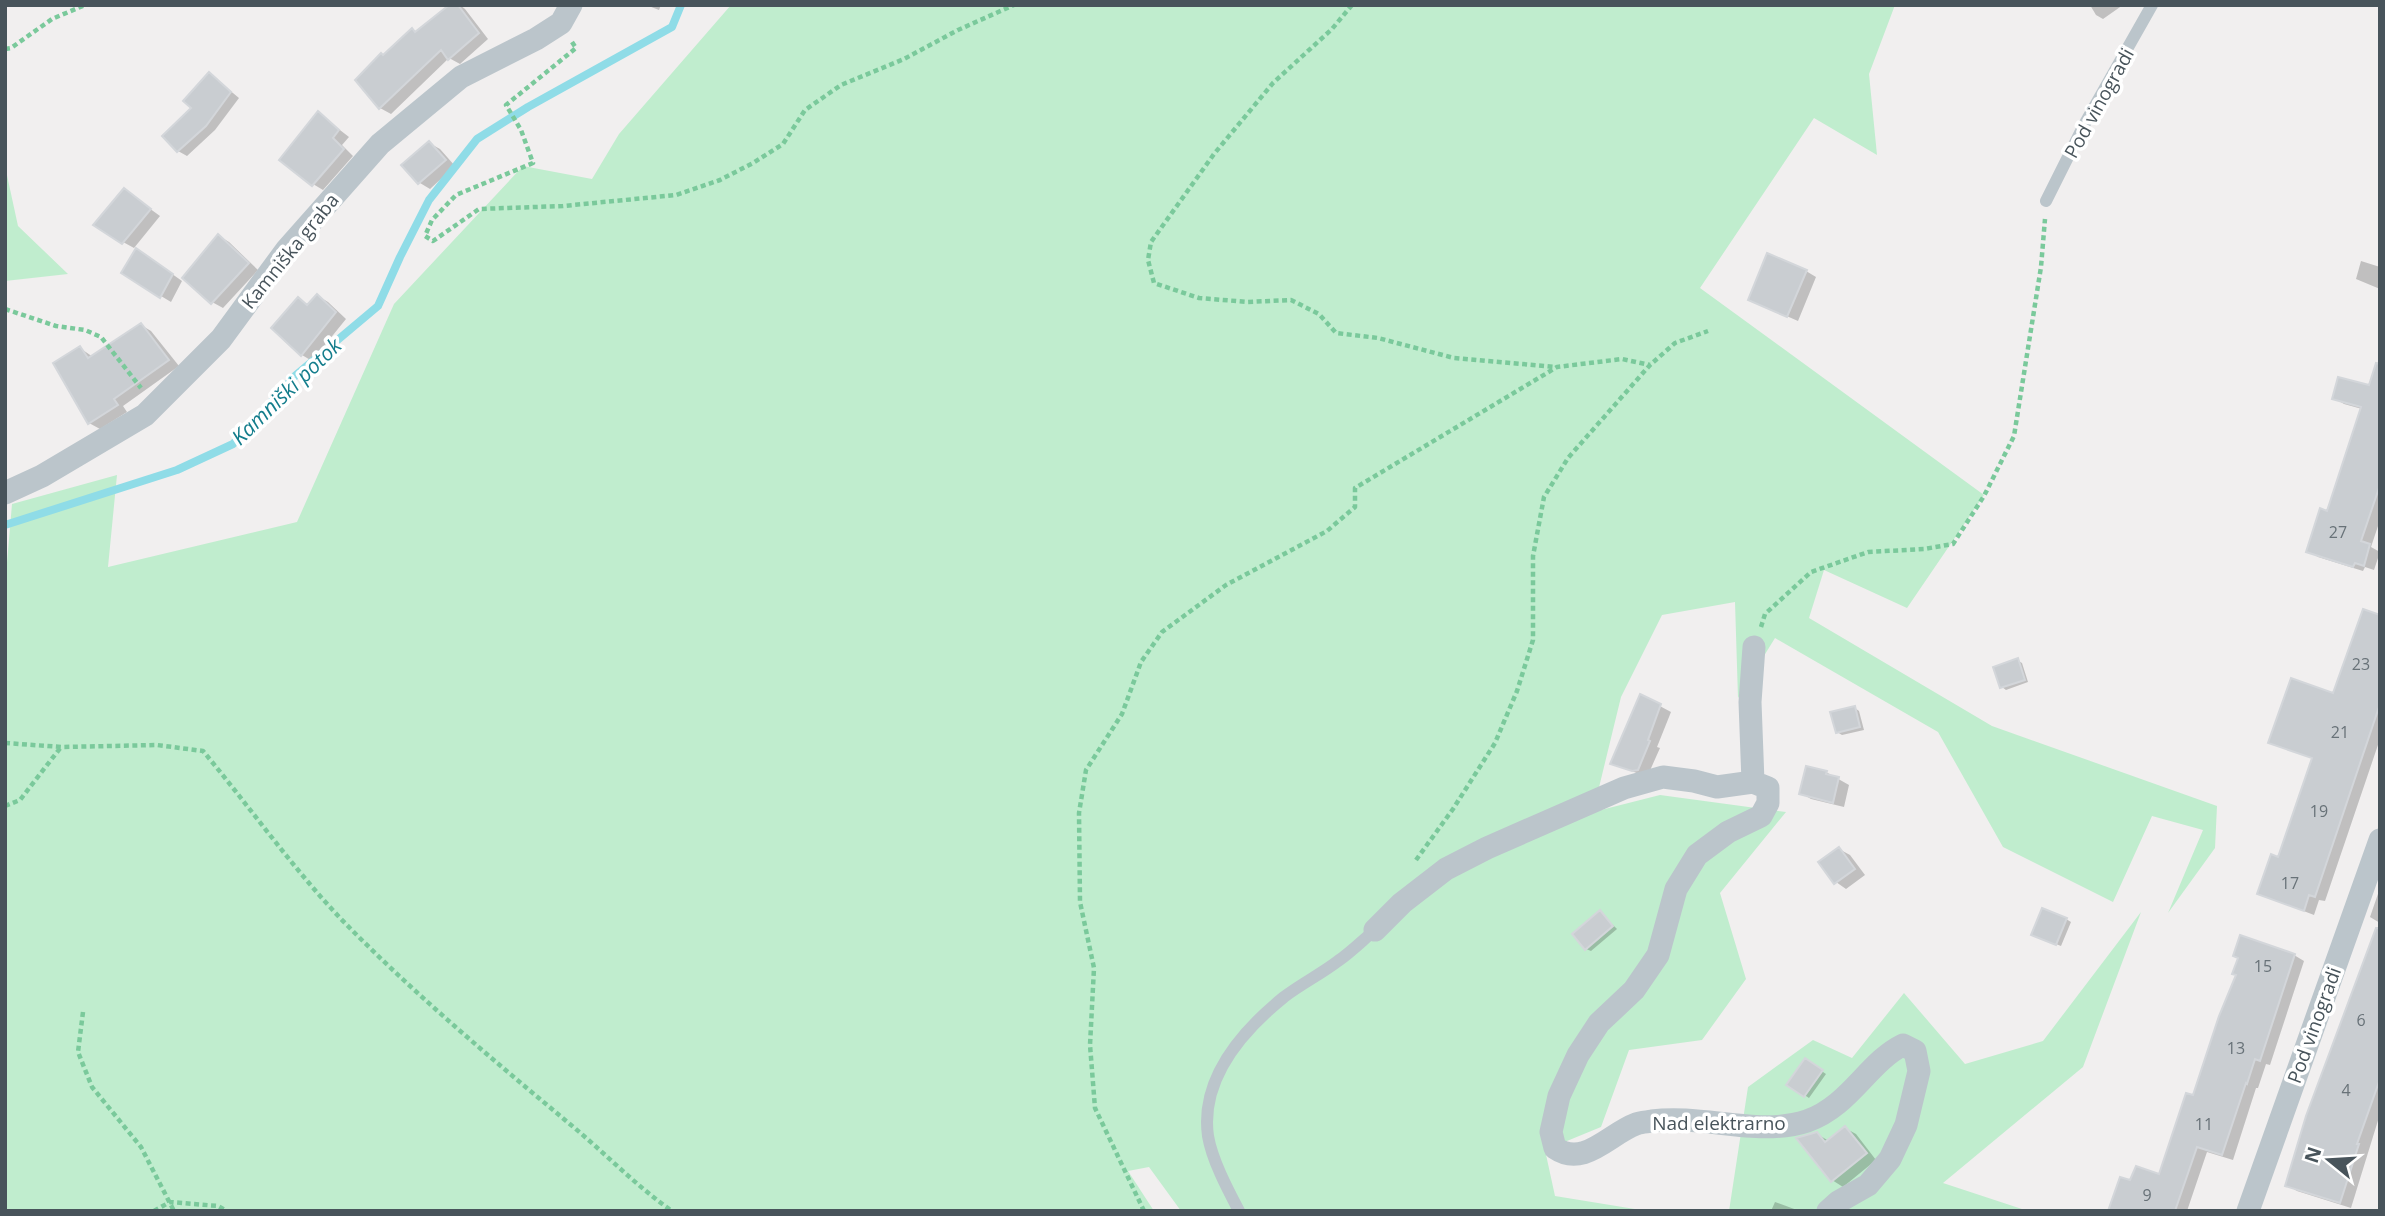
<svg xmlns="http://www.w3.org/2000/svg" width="2385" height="1216" font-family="'Open Sans',sans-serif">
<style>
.green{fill:#c0edce}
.shadow{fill:#0003}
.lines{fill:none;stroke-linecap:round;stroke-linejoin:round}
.stream{stroke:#8fdce7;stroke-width:8}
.building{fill:#c9cdd1;stroke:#d3d6da;stroke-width:2}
.path{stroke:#7ac99b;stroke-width:4.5;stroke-dasharray:5 3.5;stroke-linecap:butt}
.service{stroke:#bbc5cb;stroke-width:12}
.minor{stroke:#bbc5cb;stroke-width:23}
.labels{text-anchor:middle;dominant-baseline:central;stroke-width:7;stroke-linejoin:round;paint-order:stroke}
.number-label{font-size:16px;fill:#687278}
.street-label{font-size:19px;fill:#48545b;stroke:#fff}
.water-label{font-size:21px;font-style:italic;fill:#147d8c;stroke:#fff}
</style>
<rect width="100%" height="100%" fill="#f1efef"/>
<path class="green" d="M 731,5 L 1895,5 L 1869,74 L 1877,155 L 1814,118 L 1700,288 L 1984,495 L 1907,608 L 1824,570 L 1809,618 L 1992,726 L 2217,806 L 2215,848 L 2168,913 L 2203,830 L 2152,816 L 2113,902 L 2003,847 L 1938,732 L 1775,638 L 1738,698 L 1735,602 L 1662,615 L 1621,697 L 1593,812 L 1660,795 L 1786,812 L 1720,893 L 1746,979 L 1702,1040 L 1629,1050 L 1601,1127 L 1545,1150 L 1555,1196 L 1647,1211 L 1181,1211 L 1149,1167 L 1128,1171 L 1154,1211 L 5,1211 L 5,586 L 12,504 L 117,475 L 108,567 L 297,522 L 394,304 L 523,166 L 592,179 L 619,134 Z
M 5,166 L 18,226 L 68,274 L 5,281 Z
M 2141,912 L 2083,1067 L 1943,1183 L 2028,1211 L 1729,1211 L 1748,1087 L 1813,1040 L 1852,1058 L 1904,993 L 1965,1064 L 2043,1041 Z"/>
<path class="shadow" d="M 452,5 L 460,5 L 465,9 L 488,39 L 460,64 L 449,58 L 391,114 L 380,108 L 383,56 L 412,30 L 417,33 Z
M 646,5 L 661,5 L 659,10 Z
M 2090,5 L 2123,5 L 2103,19 L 2096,15 Z
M 210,74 L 239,98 L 215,130 L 187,156 L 178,151 L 194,107 Z
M 318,113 L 349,137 L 342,145 L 353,156 L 323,190 L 313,184 Z
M 429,143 L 440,149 L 455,166 L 430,189 L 420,183 L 404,165 Z
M 124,190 L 160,216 L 134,248 L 123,242 Z
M 219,236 L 229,242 L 258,270 L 223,308 L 212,302 Z
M 147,256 L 182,281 L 171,302 L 161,296 Z
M 2361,261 L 2380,267 L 2380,289 L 2356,279 Z
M 1806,271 L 1816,277 L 1798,321 L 1750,300 Z
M 318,296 L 328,302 L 346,319 L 312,361 L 302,355 L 274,328 L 299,300 L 309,306 Z
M 141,325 L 151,331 L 179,366 L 123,406 L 127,412 L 100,429 L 89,423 L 80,348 L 93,357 Z
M 2380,355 L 2380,520 L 2371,547 L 2380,552 L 2374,570 L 2365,567 L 2363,571 L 2318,557 L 2308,551 L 2328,513 L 2362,409 L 2344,404 L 2334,398 L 2370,387 Z
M 2380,617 L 2380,739 L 2325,901 L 2319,900 L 2314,915 L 2259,894 L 2279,859 L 2314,759 L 2271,742 L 2334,695 Z
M 2017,660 L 2022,663 L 2028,682 L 2006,690 L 2002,687 Z
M 1641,696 L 1671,712 L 1657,747 L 1660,748 L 1648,775 L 1644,776 L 1612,763 Z
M 1855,708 L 1859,711 L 1864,730 L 1842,735 L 1837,732 Z
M 1826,772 L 1849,785 L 1844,807 L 1811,799 L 1801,793 Z
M 1839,849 L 1850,855 L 1865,875 L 1846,889 L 1836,882 Z
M 2380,888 L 2380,923 L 2370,917 Z
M 1600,912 L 1617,929 L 1591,951 L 1586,949 Z
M 2066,919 L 2071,922 L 2061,946 L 2038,937 Z
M 2380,923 L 2380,1114 L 2351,1208 L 2297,1191 L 2287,1185 Z
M 2294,955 L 2304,961 L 2270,1065 L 2266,1064 L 2258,1088 L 2256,1088 L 2233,1160 L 2207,1152 L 2187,1211 L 2120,1211 L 2131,1183 L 2160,1176 L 2194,1098 Z
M 1810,1063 L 1826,1074 L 1809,1098 L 1788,1084 Z
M 1845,1128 L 1856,1134 L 1876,1160 L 1843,1187 L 1832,1180 L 1817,1134 L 1829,1141 Z
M 1775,1202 L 1797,1210 L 1798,1211 L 1771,1211 Z"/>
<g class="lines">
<path class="stream" d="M 5,525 L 177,470 L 233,444 L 296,375 L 378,306 L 400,257 L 429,200 L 477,139 L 528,107 L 672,27 L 681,5"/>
</g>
<path class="building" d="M 449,5 L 458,5 L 479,33 L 448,60 L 441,50 L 379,109 L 355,80 L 381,53 L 383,55 L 412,28 L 415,32 Z
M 209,72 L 231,92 L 206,126 L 177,152 L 162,136 L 191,108 L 183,101 Z
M 318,111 L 339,130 L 333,138 L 344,149 L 312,186 L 279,160 Z
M 429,141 L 446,160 L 418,184 L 401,165 Z
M 124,188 L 151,209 L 122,244 L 93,225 Z
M 218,234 L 249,263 L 211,304 L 182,278 Z
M 136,248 L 173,274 L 160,298 L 121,273 Z
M 1767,253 L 1807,270 L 1787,317 L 1748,300 Z
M 317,294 L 336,312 L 301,356 L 271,328 L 298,297 L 307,305 Z
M 141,323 L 169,360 L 114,399 L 118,405 L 88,424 L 53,363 L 80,346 L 88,358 Z
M 2376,363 L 2380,364 L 2380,485 L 2361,541 L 2370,544 L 2364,566 L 2355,563 L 2353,567 L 2306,552 L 2320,508 L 2327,511 L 2361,407 L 2332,399 L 2338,377 L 2369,385 Z
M 2363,609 L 2380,615 L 2380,704 L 2315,897 L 2309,895 L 2304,911 L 2257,894 L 2271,854 L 2278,857 L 2312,758 L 2268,743 L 2291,678 L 2333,693 Z
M 2018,658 L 2025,680 L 2000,688 L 1993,667 Z
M 1640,694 L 1661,704 L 1648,740 L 1650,741 L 1638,770 L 1632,771 L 1610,764 Z
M 1855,706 L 1860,727 L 1836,733 L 1830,712 Z
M 1806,766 L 1827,771 L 1826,774 L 1839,777 L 1833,803 L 1799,794 Z
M 1839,847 L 1855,869 L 1834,884 L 1818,862 Z
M 2042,908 L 2067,918 L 2056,945 L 2031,935 Z
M 1600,910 L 1613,926 L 1585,950 L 1572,934 Z
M 2376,928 L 2380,928 L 2380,1079 L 2357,1144 L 2359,1144 L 2340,1203 L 2285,1186 L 2306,1116 Z
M 2240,935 L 2295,954 L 2260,1061 L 2255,1059 L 2247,1084 L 2246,1083 L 2222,1155 L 2197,1147 L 2175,1211 L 2108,1211 L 2120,1177 L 2130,1180 L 2136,1166 L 2159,1174 L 2186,1093 L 2193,1095 L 2219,1016 L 2236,975 L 2232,974 L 2238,958 L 2233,956 Z
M 1805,1058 L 1823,1070 L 1804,1097 L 1786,1085 Z
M 1845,1126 L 1867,1153 L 1831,1182 L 1796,1138 L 1817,1132 L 1825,1142 Z"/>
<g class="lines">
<path class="path" d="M 1352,5 L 1332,29 L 1273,83 L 1214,154 L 1151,242 L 1148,260 L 1154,283 L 1199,298 L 1248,302 L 1291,300 L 1319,314 L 1336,333 L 1378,338 L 1454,358 L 1556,367
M 572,42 L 576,48 L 506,105 L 521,130 L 533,163 L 456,195 L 432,220 L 425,236 L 433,241 L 479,209 L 563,206 L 676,195 L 720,180 L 753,163 L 783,144 L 805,110 L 841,85 L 904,59 L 958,30 L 1014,5
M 5,49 L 11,48 L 52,19 L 85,5
M 5,309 L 56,326 L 85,330 L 101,337 L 141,388
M 1761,627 L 1765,614 L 1811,572 L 1868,552 L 1924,549 L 1953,544 L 1984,496 L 2014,436 L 2041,267 L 2045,219
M 5,743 L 62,747 L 157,745 L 203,751 C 249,806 291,866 341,919 C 413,993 492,1059 571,1125 C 605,1153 636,1186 672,1211
M 5,806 L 20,800 L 61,747
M 1416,860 L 1453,809 L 1495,743 L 1517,691 L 1533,640 L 1533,556 L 1544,497 L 1568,458 L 1650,365 L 1675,343 L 1708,331
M 83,1012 L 78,1052 L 92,1087 L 141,1147 L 174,1211
M 154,1211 L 170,1202 L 218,1206 L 227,1211
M 1144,1211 L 1095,1108 L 1090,1045 L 1094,968 L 1080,902 L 1079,813 L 1086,770 L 1122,714 L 1141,662 L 1162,632 L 1226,585 L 1327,531 L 1355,507 L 1355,488 L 1557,367 L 1622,359 L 1650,365"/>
<path class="service" d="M 2046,201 L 2084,125 L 2152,5
M 1239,1211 C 1228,1190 1212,1160 1208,1136 C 1200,1078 1242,1031 1284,997 C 1301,984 1321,974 1338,961 C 1351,952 1363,940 1375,930"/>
<path class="minor" d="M 5,493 L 42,476 L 145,415 L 221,339 L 287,249 L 380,144 L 461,77 L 536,39 L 561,23 L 571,5
M 1753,782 L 1750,702 L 1754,647
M 1375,930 L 1402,903 L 1446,869 L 1487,848 L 1624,788 L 1663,777 L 1694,781 L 1717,787 L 1753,782 L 1768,788 L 1768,803 L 1761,816 L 1728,832 L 1697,855 L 1676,889 L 1658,955 L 1634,990 L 1599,1023 L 1578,1055 L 1559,1096 L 1551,1132 L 1555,1148 C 1584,1168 1609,1134 1636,1124 C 1641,1122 1647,1122 1652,1121 C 1702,1114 1759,1137 1807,1121 C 1850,1106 1868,1062 1903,1045 L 1915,1051 L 1919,1071 L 1906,1125 L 1890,1159 L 1868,1185 L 1838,1202 L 1828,1211
M 2248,1211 L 2380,840"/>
</g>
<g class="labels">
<g class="number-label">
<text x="2338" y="532">27</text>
<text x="2361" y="664">23</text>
<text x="2340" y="732">21</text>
<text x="2319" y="811">19</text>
<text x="2290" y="883">17</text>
<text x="2263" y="966">15</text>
<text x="2361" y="1020">6</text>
<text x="2236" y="1048">13</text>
<text x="2346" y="1090">4</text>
<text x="2204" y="1124">11</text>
<text x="2147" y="1195">9</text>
</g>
<g class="street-label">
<text transform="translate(2099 103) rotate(-61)">Pod vinogradi</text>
<text transform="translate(290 251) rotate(-51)">Kamniška graba</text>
<text transform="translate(2314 1025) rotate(-70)">Pod vinogradi</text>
<text x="1719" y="1123">Nad elektrarno</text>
</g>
<g class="water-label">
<text transform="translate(286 391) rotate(-44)">Kamniški potok</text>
</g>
</g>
<rect width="2385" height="1216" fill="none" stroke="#48545b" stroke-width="14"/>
<g transform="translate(2329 1160) rotate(288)" stroke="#ffffff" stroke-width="5" paint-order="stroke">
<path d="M0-5L12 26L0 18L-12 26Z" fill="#48545b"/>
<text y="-10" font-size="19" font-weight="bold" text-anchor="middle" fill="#48545b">N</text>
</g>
</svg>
